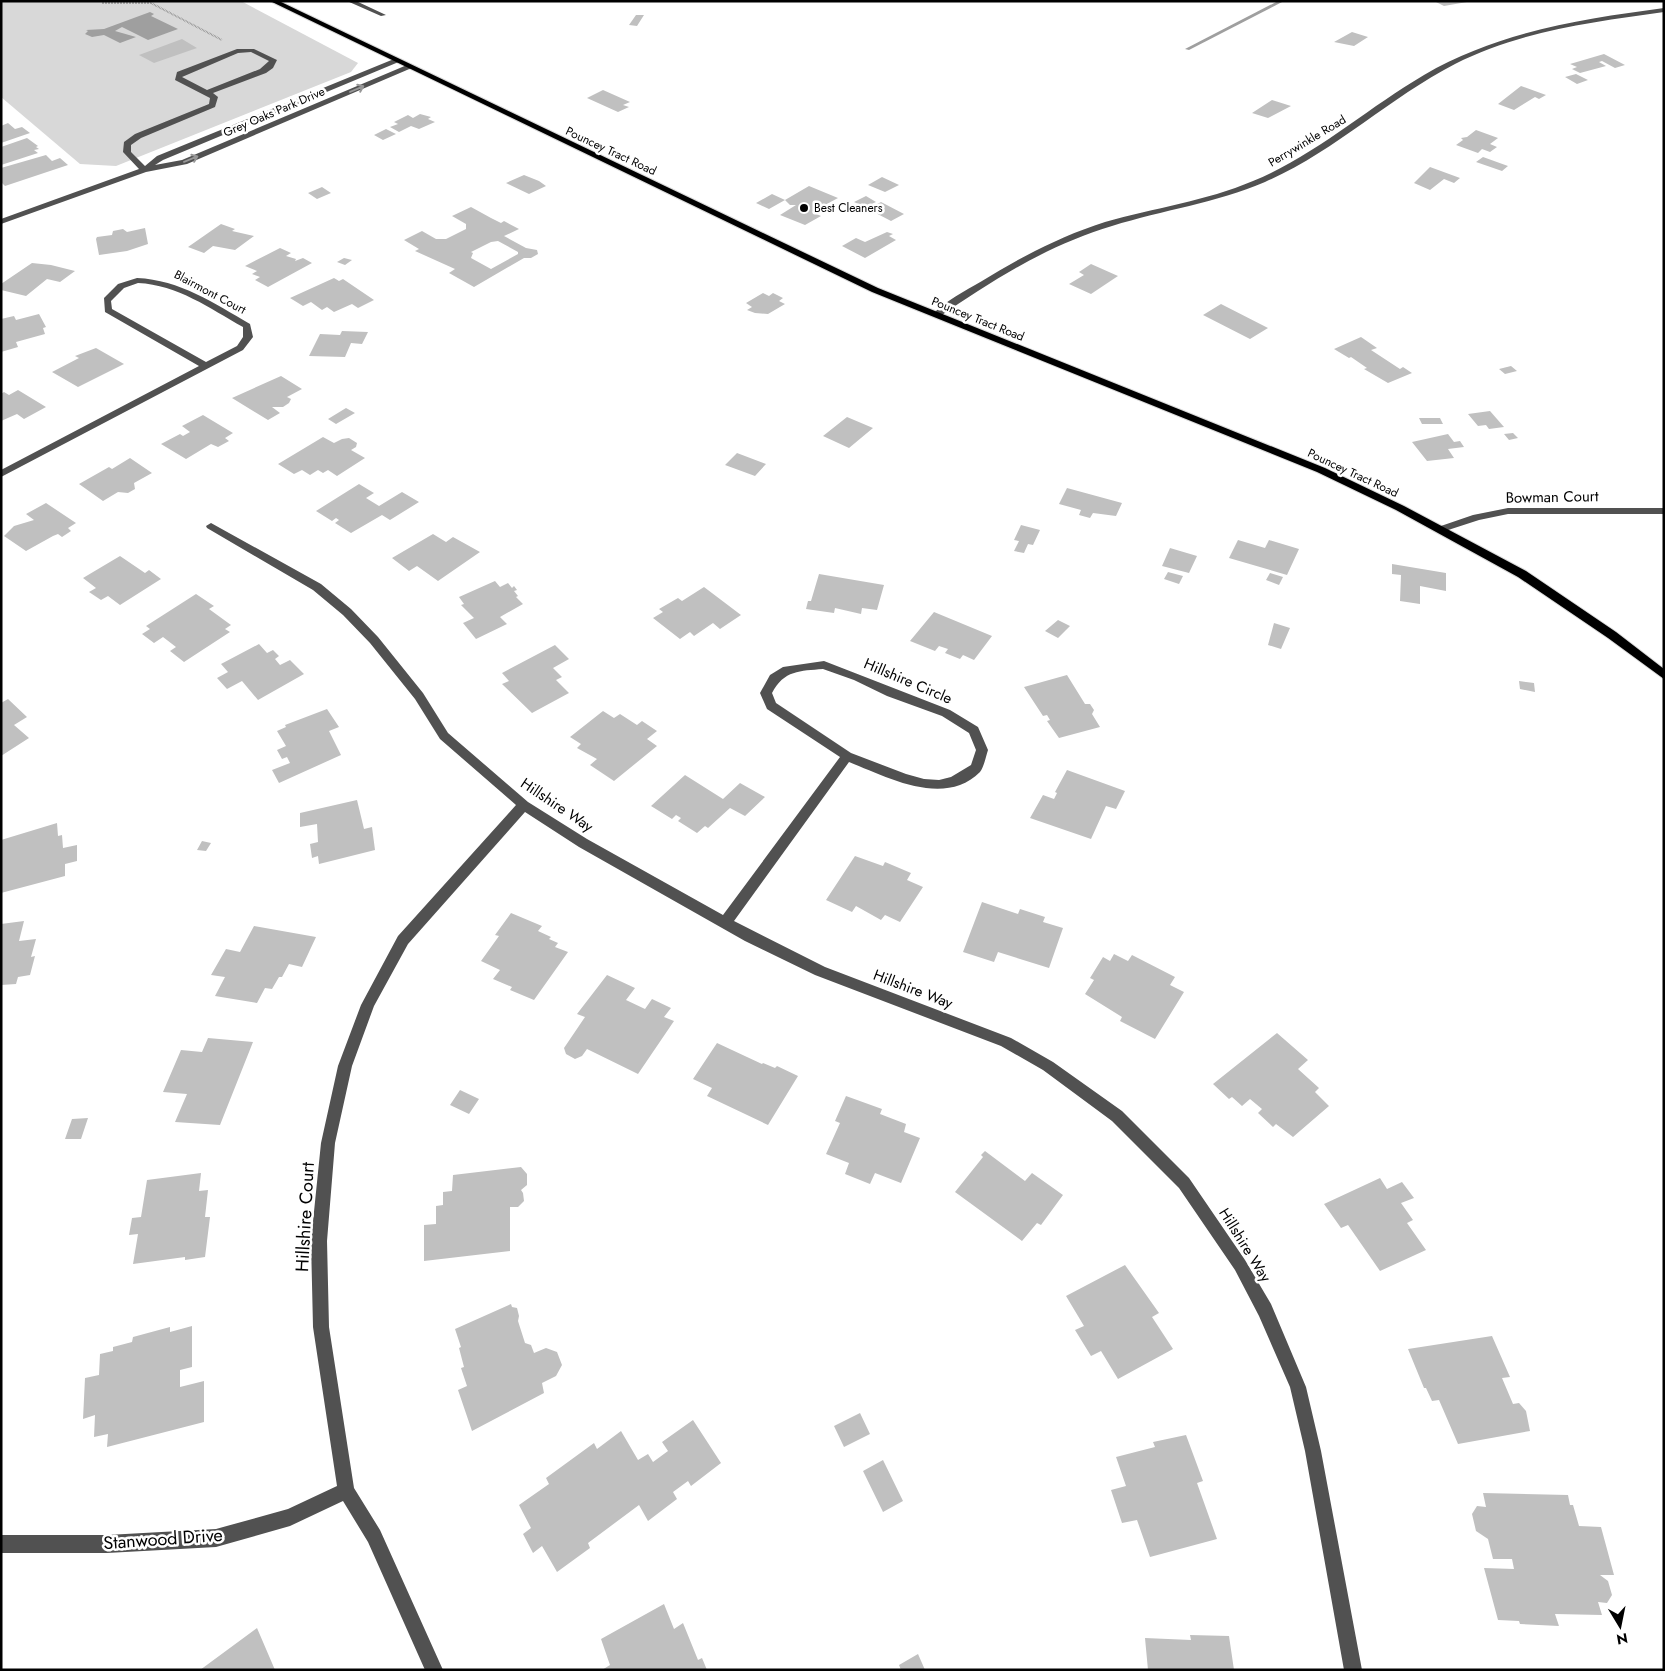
<svg xmlns="http://www.w3.org/2000/svg" width="1665" height="1671" font-family="Jost,sans-serif">
<style>
.green{fill:#d8d8d8}
.water{fill:#9f9f9f}
.lines{fill:none;stroke-linecap:round;stroke-linejoin:round}
.stream{fill:#9f9f9f;fill-rule:evenodd}
.building{fill:#c0c0c0;fill-rule:evenodd}
.major-casing{stroke:#dbdbdb;stroke-width:2}
.path{stroke:#737373;stroke-width:2;stroke-dasharray:0.5 1;stroke-linecap:butt}
.minor{fill:#515151;fill-rule:evenodd}
.major{fill:#000;fill-rule:evenodd}
.oneway{stroke:#979797}
.poi-dot{fill:#000;stroke:#fff;stroke-width:2}
.labels{text-anchor:middle;dominant-baseline:central;stroke-width:5;stroke-linejoin:round;paint-order:stroke}
.far-street-label{font-size:12px;fill:#000;stroke:#fff}
.far-poi-label{font-size:12px;fill:#000;stroke:#fff;text-anchor:start}
.street-label{font-size:15px;fill:#000;stroke:#fff}
.near-street-label{font-size:18px;fill:#000;stroke:#fff}
</style>
<rect width="100%" height="100%" fill="#fff"/>
<path class="green" d="M 1,1 L 241,1 L 358,63 L 351,72 L 116,166 L 80,164 L 1,97 Z"/>
<path class="water" d="M 150,12 L 154,14 L 151,16 L 178,29 L 148,40 L 122,27 L 115,31 L 136,37 L 120,43 L 104,35 L 92,37 L 85,34 L 88,31 L 86,30 L 104,29 Z"/>
<g class="lines">
<path class="stream" d="M 1278,1 L 1284,1 L 1189,50 L 1185,49 Z"/>
</g>
<path class="building" d="M 1434,1 L 1467,1 L 1467,2 L 1444,6 Z
M 636,15 L 644,15 L 637,26 L 629,25 Z
M 1352,32 L 1368,37 L 1354,46 L 1334,42 Z
M 182,39 L 197,48 L 154,63 L 139,55 Z
M 1604,54 L 1625,65 L 1615,68 L 1602,61 L 1599,62 L 1606,66 L 1580,73 L 1572,69 L 1577,67 L 1570,64 Z
M 1576,74 L 1588,80 L 1577,84 L 1565,77 Z
M 1521,86 L 1546,95 L 1539,99 L 1535,97 L 1514,110 L 1498,104 Z
M 603,90 L 630,102 L 623,105 L 629,107 L 618,112 L 587,98 Z
M 1272,100 L 1291,106 L 1268,118 L 1252,113 Z
M 420,114 L 431,117 L 428,119 L 435,122 L 419,129 L 411,126 L 399,132 L 390,127 L 398,124 L 394,122 L 408,115 L 413,118 Z
M 8,123 L 15,129 L 22,127 L 30,133 L 1,143 L 1,126 Z
M 386,129 L 396,134 L 383,140 L 374,135 Z
M 1476,130 L 1498,138 L 1490,144 L 1497,147 L 1490,152 L 1482,149 L 1478,153 L 1456,145 L 1463,140 L 1461,138 L 1467,137 Z
M 27,138 L 38,146 L 36,147 L 39,149 L 34,150 L 38,153 L 1,165 L 1,147 Z
M 46,155 L 52,161 L 60,158 L 68,165 L 5,186 L 1,182 L 1,168 Z
M 1483,157 L 1508,166 L 1502,171 L 1476,162 Z
M 1430,167 L 1460,178 L 1454,183 L 1444,179 L 1430,190 L 1414,183 Z
M 524,175 L 539,181 L 546,186 L 529,194 L 506,183 Z
M 882,177 L 899,185 L 885,192 L 868,185 Z
M 809,186 L 838,198 L 812,212 L 821,216 L 805,225 L 780,215 L 796,205 L 790,205 L 785,200 Z
M 322,187 L 331,193 L 317,199 L 308,193 Z
M 772,194 L 785,200 L 769,209 L 756,203 Z
M 866,196 L 876,202 L 865,207 L 854,202 Z
M 881,202 L 904,214 L 891,221 L 868,209 Z
M 471,207 L 491,218 L 501,223 L 504,221 L 519,229 L 504,236 L 526,248 L 537,250 L 538,254 L 531,258 L 524,258 L 474,287 L 449,273 L 455,269 L 415,251 L 419,249 L 404,240 L 422,231 L 436,239 L 446,239 L 466,229 L 466,224 L 452,216 ZM 498,241 L 518,252 L 518,254 L 491,269 L 471,258 L 473,253 L 471,252 L 491,242 Z
M 221,224 L 235,229 L 232,231 L 254,236 L 235,250 L 213,246 L 204,253 L 188,247 Z
M 145,228 L 148,244 L 127,251 L 99,255 L 96,239 L 97,237 L 112,235 L 113,231 L 123,229 L 127,232 Z
M 887,232 L 893,234 L 889,236 L 896,240 L 865,258 L 842,246 L 856,238 L 865,242 Z
M 280,248 L 291,253 L 286,256 L 296,259 L 295,261 L 303,258 L 312,263 L 268,287 L 255,280 L 260,277 L 252,274 L 257,271 L 245,266 Z
M 344,258 L 352,260 L 345,265 L 337,262 Z
M 32,263 L 51,265 L 75,271 L 60,282 L 47,279 L 26,296 L 1,290 L 1,284 Z
M 1091,264 L 1118,276 L 1091,294 L 1069,284 L 1084,275 L 1079,272 Z
M 334,278 L 339,281 L 343,279 L 374,300 L 358,308 L 352,304 L 334,312 L 327,307 L 322,310 L 311,302 L 303,306 L 290,298 Z
M 763,293 L 769,296 L 773,293 L 783,298 L 779,301 L 785,304 L 768,314 L 755,313 L 747,310 L 752,307 L 746,303 Z
M 1221,304 L 1268,328 L 1250,339 L 1203,315 Z
M 39,314 L 46,327 L 43,328 L 45,334 L 16,342 L 18,347 L 1,352 L 1,319 L 14,316 L 16,320 Z
M 342,331 L 368,332 L 362,344 L 351,343 L 345,357 L 309,356 L 320,334 L 340,335 Z
M 1361,337 L 1377,348 L 1371,350 L 1400,369 L 1403,367 L 1412,373 L 1388,383 L 1364,369 L 1367,368 L 1351,357 L 1349,358 L 1334,349 Z
M 96,348 L 124,364 L 78,387 L 52,372 L 79,358 L 75,356 Z
M 1511,366 L 1517,371 L 1505,374 L 1499,369 Z
M 281,376 L 302,389 L 287,397 L 291,399 L 289,403 L 283,407 L 272,407 L 280,413 L 268,420 L 232,398 Z
M 18,390 L 46,407 L 24,419 L 17,414 L 1,421 L 1,394 L 4,392 L 9,395 Z
M 346,408 L 355,413 L 336,424 L 328,419 Z
M 1490,411 L 1504,427 L 1489,429 L 1486,425 L 1478,426 L 1468,414 Z
M 203,415 L 233,433 L 225,438 L 229,441 L 218,447 L 211,444 L 186,459 L 161,444 L 180,434 L 183,436 L 190,432 L 182,426 Z
M 847,417 L 873,428 L 849,448 L 823,436 Z
M 1419,418 L 1440,418 L 1443,424 L 1422,424 Z
M 1513,433 L 1518,438 L 1509,440 L 1504,434 Z
M 1448,434 L 1454,442 L 1460,441 L 1464,447 L 1448,449 L 1454,458 L 1427,461 L 1412,442 Z
M 323,437 L 334,443 L 342,439 L 349,438 L 357,443 L 356,447 L 351,450 L 365,458 L 337,476 L 328,470 L 323,473 L 318,470 L 310,475 L 302,470 L 294,474 L 278,464 Z
M 737,453 L 766,464 L 755,476 L 725,465 Z
M 130,458 L 152,473 L 134,483 L 135,489 L 128,493 L 118,492 L 103,501 L 79,484 L 109,467 L 112,469 Z
M 359,484 L 374,493 L 366,498 L 379,506 L 402,492 L 419,502 L 390,520 L 382,515 L 351,533 L 335,523 L 339,520 L 336,518 L 332,521 L 316,511 Z
M 1067,488 L 1122,503 L 1116,516 L 1093,513 L 1090,518 L 1079,515 L 1081,510 L 1059,504 Z
M 46,503 L 76,523 L 68,528 L 71,531 L 62,537 L 58,534 L 53,536 L 26,551 L 4,536 L 14,526 L 34,520 L 26,514 Z
M 1021,525 L 1040,530 L 1033,545 L 1028,544 L 1024,553 L 1014,551 L 1019,541 L 1014,540 Z
M 433,534 L 446,542 L 453,537 L 480,552 L 438,581 L 417,566 L 409,571 L 392,558 Z
M 1238,540 L 1265,548 L 1269,540 L 1299,549 L 1287,575 L 1229,558 Z
M 1170,548 L 1197,556 L 1189,573 L 1162,566 Z
M 120,556 L 145,573 L 149,570 L 161,579 L 120,605 L 108,596 L 101,600 L 89,592 L 96,588 L 83,578 Z
M 1392,564 L 1446,573 L 1446,591 L 1420,586 L 1420,604 L 1400,601 L 1401,575 L 1392,574 Z
M 1168,572 L 1183,576 L 1179,584 L 1164,579 Z
M 1270,573 L 1283,577 L 1279,585 L 1266,580 Z
M 819,574 L 884,585 L 877,610 L 862,608 L 861,614 L 835,608 L 834,613 L 806,609 L 808,601 L 811,601 Z
M 495,581 L 500,587 L 508,583 L 512,588 L 514,586 L 517,590 L 514,591 L 518,596 L 516,597 L 523,604 L 500,617 L 507,624 L 476,639 L 463,623 L 474,618 L 461,605 L 464,604 L 459,597 Z
M 704,587 L 741,615 L 720,629 L 713,623 L 694,636 L 690,632 L 680,639 L 653,618 L 663,612 L 659,609 L 678,598 L 682,601 Z
M 196,594 L 214,606 L 209,609 L 231,625 L 225,629 L 230,632 L 184,662 L 170,651 L 176,647 L 163,637 L 154,643 L 142,634 L 150,629 L 146,626 Z
M 934,612 L 992,636 L 974,660 L 963,655 L 960,659 L 945,653 L 948,649 L 939,646 L 935,651 L 910,641 Z
M 1058,620 L 1070,626 L 1058,638 L 1045,631 Z
M 1274,623 L 1290,628 L 1281,649 L 1268,645 Z
M 259,644 L 267,653 L 273,650 L 279,656 L 275,659 L 280,665 L 290,660 L 304,674 L 258,700 L 242,681 L 227,689 L 217,678 L 228,672 L 221,664 Z
M 555,645 L 569,659 L 553,668 L 562,677 L 556,680 L 569,693 L 532,713 L 502,684 L 509,681 L 502,673 Z
M 1067,675 L 1085,704 L 1090,704 L 1094,710 L 1092,714 L 1100,727 L 1059,738 L 1047,721 L 1050,720 L 1047,715 L 1043,716 L 1024,687 Z
M 1519,681 L 1534,683 L 1535,692 L 1520,689 Z
M 8,699 L 27,717 L 14,725 L 29,738 L 1,756 L 1,703 Z
M 327,709 L 339,727 L 329,731 L 341,755 L 279,783 L 272,770 L 290,763 L 287,757 L 282,759 L 277,750 L 286,746 L 277,731 L 286,727 L 285,725 Z
M 603,711 L 614,718 L 620,714 L 637,725 L 642,721 L 657,731 L 647,739 L 657,746 L 614,781 L 590,765 L 597,759 L 577,748 L 581,744 L 570,737 Z
M 1067,770 L 1125,791 L 1116,809 L 1106,806 L 1091,839 L 1030,818 L 1043,795 L 1054,799 L 1057,793 L 1055,792 Z
M 685,775 L 723,799 L 740,783 L 765,797 L 745,816 L 730,808 L 708,828 L 705,826 L 697,833 L 678,821 L 681,818 L 676,815 L 672,819 L 651,806 Z
M 357,800 L 364,829 L 372,827 L 375,850 L 319,864 L 318,856 L 312,858 L 310,844 L 318,842 L 317,824 L 300,827 L 300,813 Z
M 57,823 L 58,836 L 62,835 L 63,848 L 77,845 L 77,861 L 65,864 L 65,876 L 1,893 L 1,840 Z
M 202,841 L 211,843 L 206,851 L 197,850 Z
M 855,856 L 883,866 L 885,862 L 911,873 L 907,880 L 923,887 L 900,922 L 885,915 L 881,920 L 856,906 L 852,912 L 826,900 Z
M 982,902 L 1018,914 L 1020,909 L 1045,917 L 1043,922 L 1063,928 L 1049,968 L 998,952 L 994,962 L 963,952 Z
M 511,913 L 542,926 L 538,931 L 551,937 L 549,939 L 558,943 L 555,947 L 568,952 L 534,1000 L 510,990 L 512,987 L 493,979 L 500,970 L 481,961 L 499,936 L 495,935 Z
M 24,921 L 19,941 L 36,939 L 31,957 L 35,956 L 30,975 L 18,977 L 16,984 L 1,985 L 1,924 Z
M 254,926 L 316,937 L 302,967 L 289,964 L 282,977 L 279,977 L 272,989 L 265,988 L 257,1003 L 215,996 L 225,977 L 211,975 L 226,949 L 240,952 Z
M 1114,954 L 1128,961 L 1132,955 L 1175,977 L 1170,985 L 1184,992 L 1155,1039 L 1120,1021 L 1122,1017 L 1085,994 L 1094,980 L 1090,978 L 1103,957 L 1110,961 Z
M 607,975 L 635,988 L 626,1000 L 645,1009 L 652,999 L 671,1008 L 664,1017 L 674,1021 L 638,1074 L 587,1049 L 582,1056 L 575,1059 L 566,1054 L 564,1048 L 585,1017 L 577,1014 Z
M 1277,1033 L 1308,1060 L 1298,1069 L 1319,1088 L 1315,1092 L 1329,1106 L 1293,1137 L 1276,1124 L 1273,1127 L 1258,1113 L 1262,1109 L 1250,1099 L 1242,1106 L 1232,1097 L 1229,1099 L 1213,1084 Z
M 208,1038 L 253,1042 L 220,1125 L 175,1122 L 187,1094 L 163,1092 L 181,1050 L 202,1052 Z
M 717,1043 L 762,1064 L 763,1063 L 775,1068 L 777,1066 L 798,1076 L 768,1125 L 707,1096 L 712,1088 L 693,1079 Z
M 460,1090 L 479,1099 L 469,1114 L 450,1105 Z
M 846,1096 L 882,1109 L 880,1114 L 906,1124 L 904,1132 L 920,1138 L 901,1183 L 875,1173 L 870,1184 L 845,1174 L 849,1163 L 826,1154 L 840,1123 L 835,1121 Z
M 88,1118 L 81,1139 L 65,1139 L 72,1119 Z
M 985,1151 L 1025,1181 L 1032,1173 L 1063,1195 L 1041,1225 L 1037,1223 L 1022,1241 L 955,1192 L 983,1157 L 981,1155 Z
M 521,1167 L 527,1174 L 527,1185 L 521,1190 L 523,1193 L 524,1201 L 518,1207 L 510,1207 L 510,1251 L 424,1261 L 424,1225 L 436,1224 L 436,1206 L 443,1205 L 443,1192 L 452,1191 L 453,1175 Z
M 201,1173 L 199,1191 L 208,1190 L 205,1217 L 210,1217 L 205,1257 L 185,1260 L 185,1257 L 133,1264 L 138,1234 L 129,1235 L 132,1218 L 141,1217 L 147,1180 Z
M 1380,1178 L 1387,1189 L 1402,1182 L 1414,1198 L 1401,1203 L 1413,1220 L 1407,1223 L 1426,1250 L 1380,1271 L 1348,1225 L 1341,1228 L 1324,1204 Z
M 1125,1265 L 1159,1313 L 1152,1317 L 1173,1349 L 1118,1379 L 1101,1351 L 1091,1356 L 1075,1330 L 1084,1326 L 1066,1296 Z
M 511,1304 L 512,1307 L 517,1308 L 519,1316 L 518,1321 L 525,1343 L 531,1345 L 534,1353 L 546,1348 L 557,1352 L 562,1365 L 556,1376 L 542,1383 L 544,1393 L 472,1431 L 458,1390 L 467,1386 L 461,1368 L 464,1367 L 459,1348 L 461,1347 L 455,1329 Z
M 192,1326 L 192,1367 L 180,1370 L 180,1387 L 204,1381 L 204,1422 L 107,1447 L 108,1434 L 94,1437 L 95,1415 L 83,1419 L 85,1378 L 99,1375 L 100,1354 L 113,1351 L 113,1347 L 132,1342 L 133,1337 L 170,1327 L 170,1332 Z
M 1492,1336 L 1510,1377 L 1502,1378 L 1513,1404 L 1519,1403 L 1526,1411 L 1530,1431 L 1458,1444 L 1439,1400 L 1432,1401 L 1426,1388 L 1424,1388 L 1408,1349 Z
M 860,1413 L 870,1434 L 844,1447 L 834,1426 Z
M 693,1420 L 721,1463 L 691,1486 L 688,1481 L 673,1492 L 677,1499 L 648,1521 L 639,1505 L 588,1543 L 590,1548 L 557,1572 L 542,1546 L 533,1553 L 523,1534 L 531,1528 L 519,1505 L 549,1484 L 546,1478 L 594,1443 L 597,1449 L 621,1431 L 638,1460 L 648,1454 L 653,1462 L 668,1451 L 662,1442 Z
M 1186,1435 L 1203,1481 L 1197,1483 L 1217,1539 L 1150,1557 L 1137,1520 L 1122,1523 L 1111,1490 L 1126,1486 L 1116,1457 L 1155,1447 L 1153,1442 Z
M 883,1460 L 903,1501 L 883,1512 L 863,1471 Z
M 1483,1493 L 1568,1495 L 1570,1505 L 1573,1505 L 1579,1526 L 1601,1527 L 1614,1575 L 1600,1575 L 1608,1581 L 1612,1595 L 1607,1603 L 1598,1602 L 1602,1615 L 1555,1614 L 1559,1626 L 1520,1624 L 1519,1621 L 1498,1620 L 1484,1568 L 1514,1569 L 1512,1559 L 1493,1559 L 1488,1539 L 1476,1531 L 1472,1514 L 1477,1506 L 1486,1507 Z
M 664,1604 L 674,1629 L 683,1623 L 698,1660 L 702,1658 L 707,1670 L 602,1670 L 610,1665 L 601,1639 Z
M 257,1628 L 275,1670 L 200,1670 Z
M 1190,1635 L 1229,1636 L 1234,1670 L 1148,1670 L 1145,1638 L 1191,1640 Z
M 918,1654 L 925,1670 L 901,1670 L 899,1665 Z"/>
<g class="lines">
<g class="major-casing">
<path id="major" d="M 270,1 L 279,1 L 878,288 L 1325,468 L 1404,506 L 1526,571 L 1616,632 L 1664,669 L 1664,679 L 1608,638 L 1518,577 L 1396,510 L 1317,472 L 872,292 Z"/>
</g>
<path class="path" d="M 102,3 L 151,3 L 222,40"/>
<path class="minor" d="M 347,1 L 356,1 L 386,15 L 381,16 Z
M 1664,8 L 1664,12 C 1593,22 1519,31 1455,64 C 1389,98 1334,152 1265,182 C 1216,203 1163,210 1112,226 C 1048,245 993,280 939,317 L 932,315 C 945,301 965,291 982,281 C 1021,257 1061,236 1105,222 C 1154,208 1206,201 1253,181 C 1316,155 1366,109 1424,75 C 1498,32 1581,19 1664,8 Z
M 237,49 L 254,49 L 277,60 L 273,68 L 266,73 L 213,93 L 218,97 L 215,107 L 141,138 L 131,145 L 131,152 L 145,166 L 157,156 L 394,59 L 401,61 L 163,160 L 155,165 L 182,160 L 407,65 L 414,67 L 187,164 L 146,172 L 1,224 L 1,219 L 139,169 L 123,152 L 124,142 L 135,134 L 209,104 L 210,98 L 175,80 L 177,72 ZM 251,52 L 269,61 L 260,69 L 207,90 L 182,77 L 238,53 Z
M 137,278 C 180,280 214,303 250,324 L 253,337 L 243,350 L 1,477 L 1,470 L 199,366 L 105,312 L 104,298 L 118,284 ZM 138,283 C 178,285 209,308 243,327 L 243,337 L 237,346 L 206,362 L 112,309 L 111,301 L 124,288 Z
M 1508,508 L 1664,508 L 1664,514 L 1508,514 L 1479,520 L 1442,532 L 1437,529 L 1438,527 L 1473,515 Z
M 211,523 L 321,584 L 351,609 L 378,637 L 423,693 L 448,733 L 528,802 L 587,839 L 723,915 L 840,757 L 767,709 L 760,693 L 770,675 L 783,667 L 824,661 L 950,710 L 978,727 L 988,750 C 986,756 984,767 980,772 C 944,808 887,777 849,762 L 734,921 L 825,967 L 1011,1038 L 1053,1062 L 1122,1111 L 1189,1178 L 1245,1260 L 1271,1304 L 1306,1387 L 1321,1451 L 1362,1670 L 1344,1670 L 1305,1451 L 1290,1387 L 1259,1316 L 1235,1270 L 1179,1188 L 1112,1121 L 1043,1070 L 1001,1046 L 815,975 L 745,941 L 579,847 L 525,812 L 408,944 L 374,1006 L 352,1066 L 335,1143 L 327,1241 L 329,1327 L 354,1488 L 380,1530 L 443,1670 L 425,1670 L 368,1542 L 343,1501 L 290,1526 L 216,1547 L 107,1553 L 1,1553 L 1,1535 L 107,1535 L 216,1529 L 288,1509 L 337,1486 L 313,1327 L 311,1241 L 321,1143 L 338,1066 L 361,1005 L 398,936 L 516,805 L 440,739 L 415,699 L 370,643 L 343,615 L 313,590 L 207,528 L 206,526 ZM 823,669 L 854,680 L 887,696 L 942,716 L 969,733 L 976,750 L 971,765 L 951,777 L 939,780 L 924,779 L 906,774 L 851,753 L 776,703 L 772,693 C 784,670 800,671 823,669 Z"/>
<use href="#major" class="major"/>
</g>
<defs><path id="oneway-shaft" d="M-6 0H5M1.5-3L5.5 0L1.5 3" fill="none" stroke-width="1.6" stroke-linecap="round" stroke-linejoin="round" transform="scale(1.25)"/></defs>
<g class="oneway">
<use href="#oneway-shaft" transform="translate(357 89) rotate(-23)"/>
<use href="#oneway-shaft" transform="translate(191 159) rotate(-22)"/>
</g>
<circle class="poi-dot" cx="804" cy="208" r="5"/>
<g class="labels">
<g class="far-street-label">
<text transform="translate(274 112) rotate(-23)">Grey Oaks Park Drive</text>
<text transform="translate(1307 141) rotate(-31)">Perrywinkle Road</text>
<text transform="translate(611 151) rotate(25)">Pouncey Tract Road</text>
<text transform="translate(210 292) rotate(28)">Blairmont Court</text>
<text transform="translate(978 319) rotate(22)">Pouncey Tract Road</text>
<text transform="translate(1353 473) rotate(25)">Pouncey Tract Road</text>
</g>
<g class="far-poi-label">
<text x="814" y="208">Best Cleaners</text>
</g>
<g class="street-label">
<text transform="translate(1552 497) rotate(-1)">Bowman Court</text>
<text transform="translate(908 681) rotate(23)">Hillshire Circle</text>
<text transform="translate(557 805) rotate(34)">Hillshire Way</text>
<text transform="translate(913 989) rotate(21)">Hillshire Way</text>
<text transform="translate(1245 1245) rotate(58)">Hillshire Way</text>
</g>
<g class="near-street-label">
<text transform="translate(305 1217) rotate(-87)">Hillshire Court</text>
<text transform="translate(163 1539) rotate(-4)">Stanwood Drive</text>
</g>
</g>
<rect width="1665" height="1671" fill="none" stroke="#000000" stroke-width="5"/>
<g transform="translate(1620 1626) rotate(170)" stroke="#ffffff" stroke-width="4" paint-order="stroke">
<path d="M0-4L9 19L0 12L-9 19Z" fill="#000000"/>
<text y="-8" font-size="14" font-weight="bold" text-anchor="middle" fill="#000000">N</text>
</g>
</svg>
